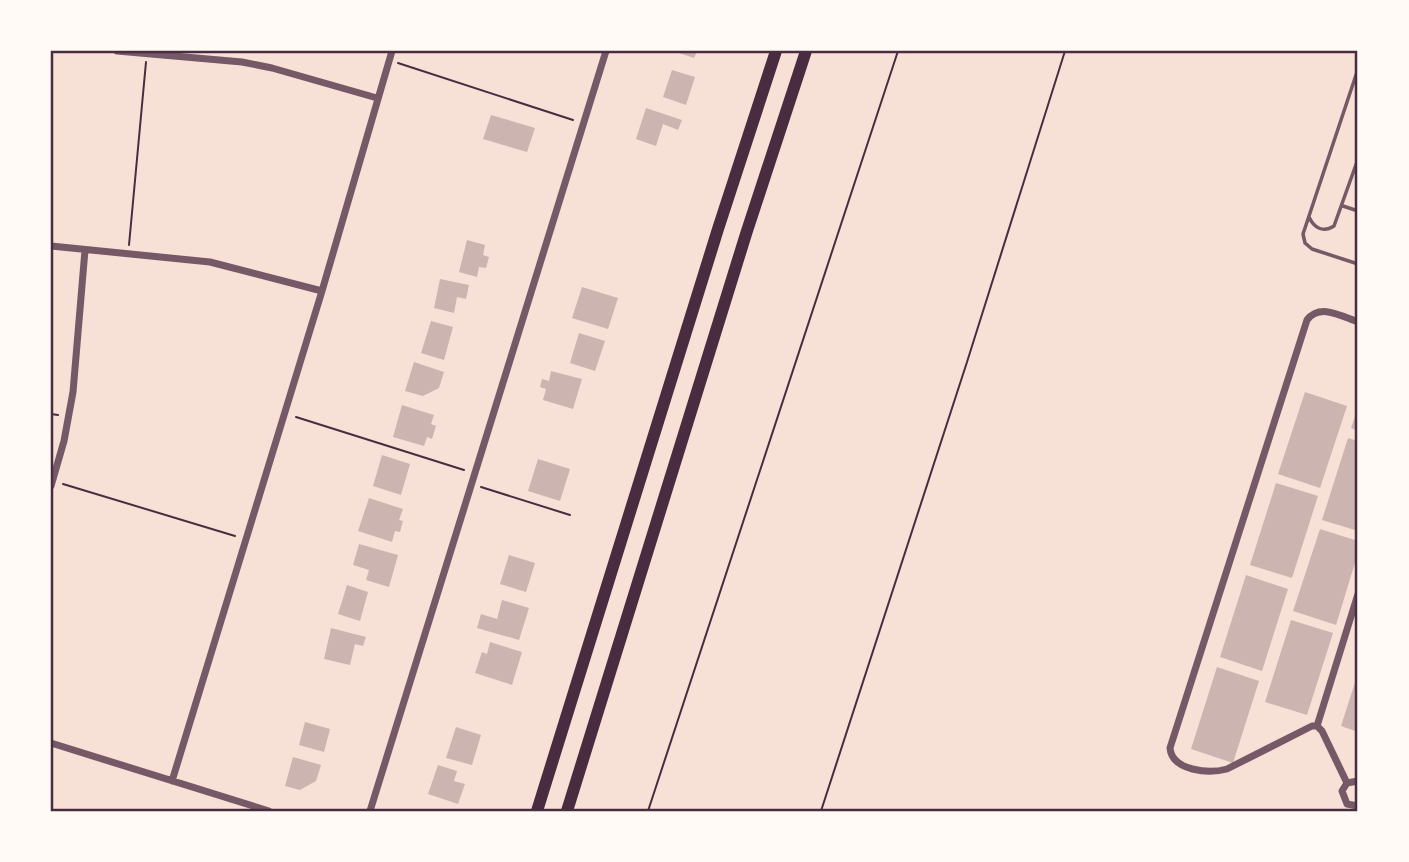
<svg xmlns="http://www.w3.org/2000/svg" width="1409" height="862" font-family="Rubik,sans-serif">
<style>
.building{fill:#ccb4b1}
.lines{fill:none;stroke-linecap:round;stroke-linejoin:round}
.path{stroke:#4a2c40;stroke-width:2}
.service{stroke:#755966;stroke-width:3.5}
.minor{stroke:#755966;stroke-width:7}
.primary{stroke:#4a2c40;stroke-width:12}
.neatline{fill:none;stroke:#4a2c40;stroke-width:2.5}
</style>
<rect width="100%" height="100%" fill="#f7e1d7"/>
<path class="building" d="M 673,51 L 697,51 L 694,58 Z
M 672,70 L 695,77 L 686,105 L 663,97 Z
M 646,108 L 682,120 L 678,130 L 663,124 L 656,146 L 636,139 Z
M 491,115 L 535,128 L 527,152 L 483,139 Z
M 467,240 L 485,245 L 483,255 L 489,257 L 486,268 L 479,267 L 477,277 L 459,272 Z
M 440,279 L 469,285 L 466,299 L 457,297 L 454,313 L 434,308 Z
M 582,287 L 618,298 L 608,329 L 572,318 Z
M 431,321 L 453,327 L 444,360 L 421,353 Z
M 579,333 L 605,341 L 595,371 L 570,363 Z
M 414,362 L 444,372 L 439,388 L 423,396 L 405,391 Z
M 551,371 L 582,379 L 573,409 L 543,400 L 546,389 L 540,387 L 542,379 L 549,381 Z
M 1305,392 L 1347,406 L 1320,488 L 1278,474 Z
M 402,405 L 434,415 L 431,424 L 436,426 L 432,439 L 427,437 L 424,446 L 393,437 Z
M 1358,407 L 1358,431 L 1351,428 Z
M 1348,438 L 1358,441 L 1358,531 L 1322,520 Z
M 382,455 L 410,464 L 401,495 L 373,486 Z
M 538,459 L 570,469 L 560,501 L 528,491 Z
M 1276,483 L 1318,496 L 1292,578 L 1250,565 Z
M 369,498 L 403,509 L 399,520 L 403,521 L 400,532 L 395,531 L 392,542 L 358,531 Z
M 1320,529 L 1358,541 L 1358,553 L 1336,625 L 1293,611 Z
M 359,544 L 398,555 L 389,587 L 366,580 L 369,570 L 353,565 Z
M 509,555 L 535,563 L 526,592 L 500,584 Z
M 1246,575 L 1288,589 L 1262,671 L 1220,657 Z
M 347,585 L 368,592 L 360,621 L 338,614 Z
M 502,600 L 529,608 L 519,640 L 477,628 L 481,614 L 497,619 Z
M 1291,620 L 1333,633 L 1307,715 L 1265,702 Z
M 331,628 L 366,637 L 363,646 L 355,644 L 350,665 L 324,659 Z
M 490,642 L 522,652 L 512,685 L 475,673 L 482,652 L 487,654 Z
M 1217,667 L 1259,681 L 1233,763 L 1191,749 Z
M 1358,673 L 1358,732 L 1341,726 Z
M 305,722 L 330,729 L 324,752 L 299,745 Z
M 456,727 L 481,735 L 472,765 L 446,758 Z
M 293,757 L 321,765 L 316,781 L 300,790 L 285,786 Z
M 438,765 L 457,771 L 454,781 L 465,784 L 458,804 L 428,794 Z"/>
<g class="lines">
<path class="path" d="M 398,63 L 573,120
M 129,245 L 146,62
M 51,414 L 58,415
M 296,417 L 464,470
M 63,484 L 235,536
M 481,487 L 570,515
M 648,811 L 898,51
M 821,811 L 967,362 L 1065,51"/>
<path class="service" d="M 1358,69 L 1303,234 L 1305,243 L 1312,249 L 1358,264
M 1343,206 L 1358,211
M 1309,217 C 1314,228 1323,233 1334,226 L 1358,159"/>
<path class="minor" d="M 117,51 L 242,62 L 272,68 L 377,98
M 51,246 L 210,262 L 322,291
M 51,486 L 64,441 L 73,392 L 85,250
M 1317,726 L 1358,594
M 51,743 L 269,811
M 172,781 L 322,291 L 392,51
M 1358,781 L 1347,783 L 1342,791 L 1347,804 L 1358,806
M 1347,783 L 1322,731 L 1317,726 L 1312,726 L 1227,769 C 1209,774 1172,771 1170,748 L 1307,320 C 1320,303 1341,316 1358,322
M 370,811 L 606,51"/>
<path class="primary" d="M 537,811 L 718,229 L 776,51
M 567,811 L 746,234 L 806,51"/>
</g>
<rect width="1409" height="862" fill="none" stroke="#fffaf5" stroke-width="105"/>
<rect x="52" y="52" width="1304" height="758" class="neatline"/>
</svg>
